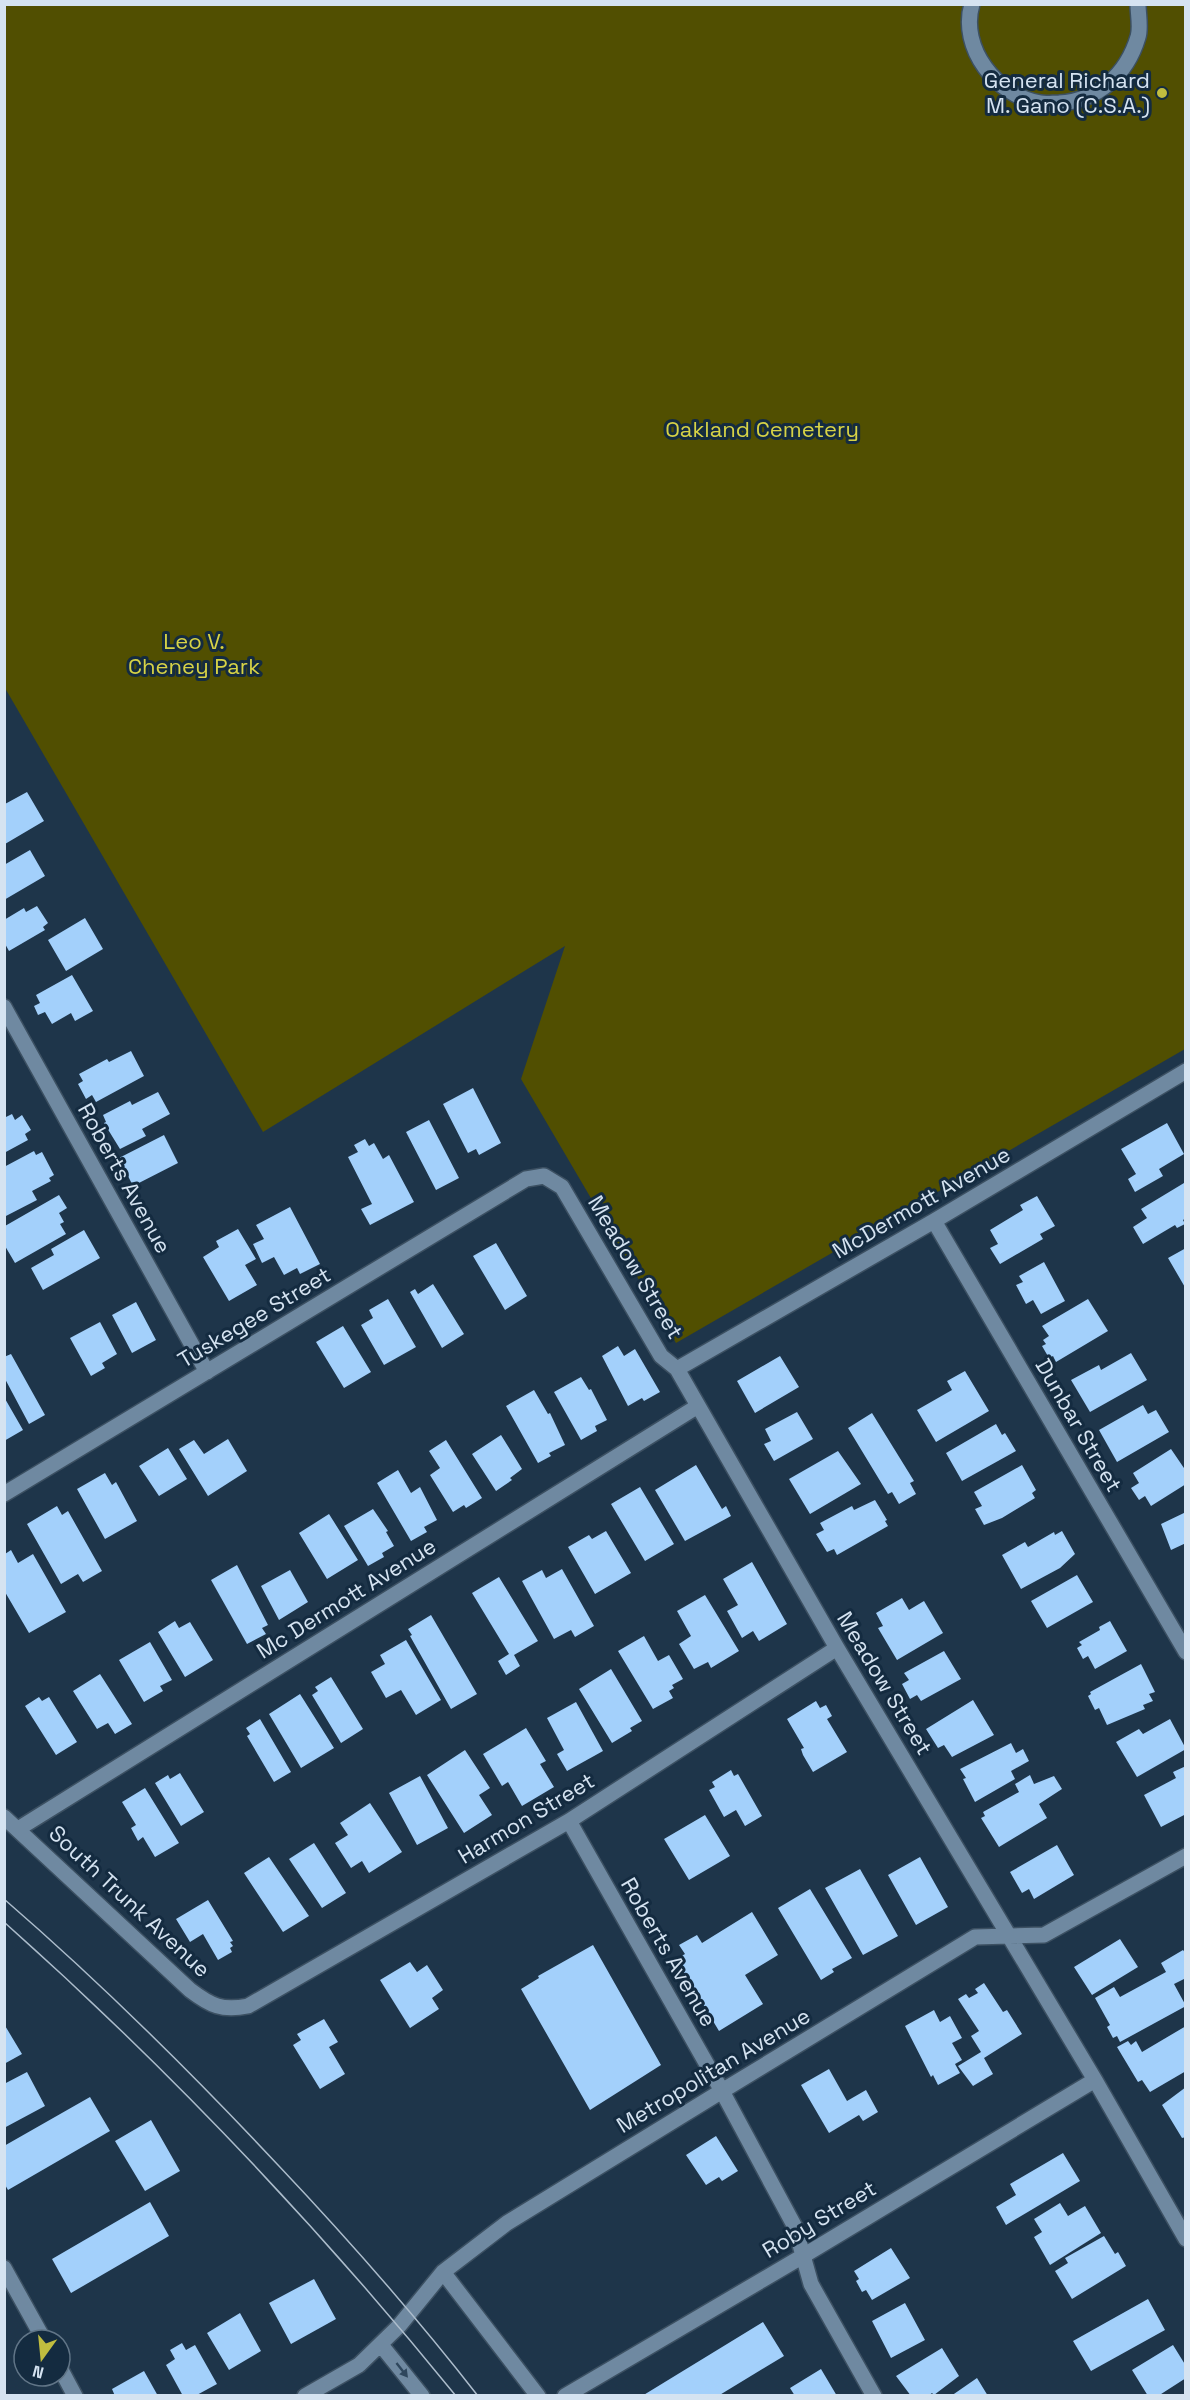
<svg xmlns="http://www.w3.org/2000/svg" width="1190" height="2400" font-family="'Space Grotesk',sans-serif">
<style>
.green{fill:#514f01}
.building{fill:#a3d0fb}
.lines{fill:none;stroke-linecap:round;stroke-linejoin:round}
.street-casing{stroke:#3c5062;stroke-width:18}
.street{stroke:#6f89a1;stroke-width:15}
.tram{stroke:#acbccb;stroke-width:1.5}
.oneway{fill:#2f475d}
.poi-dot{fill:#c1bd3f;stroke:#142b40;stroke-width:2}
.labels{text-anchor:middle;dominant-baseline:central;stroke-width:6;stroke-linejoin:round;paint-order:stroke}
.poi-label{font-size:22px;fill:#d5e3f1;stroke:#142b40;text-anchor:end}
.park-label{font-size:22px;fill:#d7d346;stroke:#142b40}
.street-label{font-size:22px;fill:#d5e3f1;stroke:#142b40}
</style>
<rect width="100%" height="100%" fill="#1e354a"/>
<path class="green" d="M 5,5 L 1185,5 L 1185,1049 L 676,1343 L 521,1079 L 565,946 L 263,1132 L 5,688 Z"/>
<path class="building" d="M 27,792 L 44,821 L 5,844 L 5,804 Z
M 30,850 L 45,876 L 4,900 L 4,865 Z
M 37,906 L 48,923 L 43,927 L 45,930 L 9,951 L 4,942 L 4,920 L 24,908 L 26,912 Z
M 85,918 L 103,949 L 66,971 L 48,940 Z
M 72,975 L 93,1011 L 75,1021 L 71,1013 L 52,1024 L 45,1012 L 38,1015 L 34,1006 L 40,1003 L 36,995 Z
M 131,1051 L 144,1076 L 96,1102 L 92,1095 L 86,1099 L 78,1084 L 83,1081 L 79,1074 L 107,1059 L 109,1062 Z
M 473,1088 L 501,1143 L 479,1155 L 476,1149 L 468,1153 L 443,1104 Z
M 158,1092 L 170,1114 L 142,1129 L 146,1136 L 120,1149 L 104,1123 L 106,1122 L 103,1115 L 130,1101 L 132,1105 Z
M 12,1114 L 15,1120 L 22,1115 L 31,1130 L 25,1134 L 28,1140 L 4,1153 L 4,1118 Z
M 429,1120 L 459,1178 L 436,1190 L 406,1132 Z
M 1167,1123 L 1184,1154 L 1159,1169 L 1163,1176 L 1135,1192 L 1128,1179 L 1136,1174 L 1121,1149 Z
M 164,1135 L 178,1163 L 133,1186 L 119,1158 Z
M 365,1139 L 369,1146 L 374,1143 L 383,1159 L 389,1155 L 414,1202 L 370,1225 L 361,1209 L 372,1204 L 348,1157 L 358,1152 L 354,1145 Z
M 34,1151 L 36,1155 L 42,1152 L 54,1175 L 49,1178 L 51,1181 L 32,1191 L 37,1200 L 4,1217 L 4,1167 Z
M 1184,1183 L 1186,1218 L 1183,1220 L 1185,1224 L 1177,1228 L 1175,1225 L 1143,1244 L 1133,1227 L 1147,1218 L 1141,1209 Z
M 59,1195 L 67,1208 L 59,1213 L 64,1222 L 60,1224 L 66,1234 L 15,1263 L 5,1246 L 5,1226 Z
M 1037,1196 L 1055,1226 L 1040,1234 L 1043,1239 L 1000,1264 L 990,1248 L 998,1244 L 990,1230 L 1023,1210 L 1020,1205 Z
M 290,1207 L 320,1264 L 300,1274 L 297,1268 L 284,1275 L 274,1257 L 262,1263 L 253,1244 L 264,1239 L 256,1225 Z
M 238,1229 L 256,1259 L 245,1265 L 257,1285 L 229,1301 L 203,1257 L 219,1247 L 216,1241 Z
M 84,1230 L 100,1258 L 43,1290 L 31,1268 L 54,1255 L 51,1249 Z
M 496,1243 L 527,1296 L 505,1310 L 473,1256 Z
M 1186,1248 L 1186,1289 L 1168,1258 Z
M 1044,1262 L 1065,1301 L 1041,1314 L 1033,1300 L 1026,1304 L 1016,1285 L 1023,1282 L 1019,1276 Z
M 433,1284 L 464,1334 L 442,1348 L 410,1292 L 415,1289 L 418,1294 Z
M 388,1299 L 416,1347 L 384,1365 L 361,1325 L 373,1318 L 369,1310 Z
M 1088,1299 L 1108,1331 L 1056,1362 L 1053,1356 L 1049,1358 L 1042,1346 L 1046,1344 L 1043,1340 L 1049,1336 L 1042,1326 Z
M 136,1302 L 156,1340 L 132,1353 L 112,1315 Z
M 100,1322 L 117,1354 L 102,1363 L 105,1368 L 91,1376 L 70,1338 Z
M 343,1326 L 371,1372 L 344,1388 L 316,1342 Z
M 618,1346 L 624,1356 L 635,1349 L 660,1392 L 644,1401 L 642,1398 L 628,1406 L 602,1356 Z
M 1131,1353 L 1147,1380 L 1090,1412 L 1071,1380 L 1099,1365 L 1101,1370 Z
M 11,1354 L 45,1415 L 29,1424 L 4,1377 L 4,1357 Z
M 780,1356 L 799,1387 L 755,1413 L 737,1381 Z
M 965,1371 L 989,1411 L 936,1442 L 917,1410 L 952,1390 L 947,1381 Z
M 581,1377 L 589,1390 L 591,1389 L 607,1420 L 595,1426 L 597,1431 L 581,1440 L 554,1392 Z
M 534,1390 L 548,1414 L 550,1413 L 565,1445 L 549,1453 L 551,1456 L 538,1463 L 506,1406 Z
M 4,1397 L 23,1430 L 4,1441 Z
M 1143,1405 L 1148,1414 L 1156,1410 L 1169,1432 L 1117,1462 L 1099,1430 Z
M 797,1412 L 813,1439 L 774,1461 L 764,1444 L 771,1441 L 765,1429 Z
M 872,1413 L 914,1481 L 910,1483 L 916,1494 L 899,1504 L 892,1492 L 888,1494 L 848,1428 Z
M 996,1424 L 1002,1435 L 1005,1433 L 1016,1451 L 962,1481 L 946,1453 Z
M 501,1435 L 522,1469 L 510,1478 L 512,1480 L 496,1491 L 472,1454 Z
M 228,1439 L 247,1471 L 208,1496 L 179,1449 L 194,1440 L 204,1454 Z
M 446,1440 L 482,1498 L 466,1508 L 464,1505 L 453,1512 L 430,1475 L 440,1468 L 429,1451 Z
M 168,1448 L 187,1479 L 159,1496 L 139,1466 Z
M 1171,1449 L 1186,1471 L 1186,1484 L 1151,1506 L 1145,1496 L 1139,1500 L 1131,1488 L 1139,1483 L 1133,1473 Z
M 838,1451 L 861,1484 L 810,1514 L 789,1479 Z
M 696,1465 L 722,1509 L 726,1506 L 731,1516 L 685,1541 L 655,1490 Z
M 1022,1465 L 1036,1490 L 1032,1493 L 1035,1498 L 1002,1518 L 984,1525 L 975,1509 L 982,1506 L 974,1492 Z
M 398,1470 L 411,1493 L 420,1487 L 437,1520 L 424,1527 L 427,1532 L 411,1541 L 377,1483 Z
M 105,1473 L 112,1485 L 116,1482 L 137,1521 L 105,1539 L 77,1489 Z
M 640,1487 L 674,1544 L 645,1561 L 611,1504 Z
M 875,1500 L 887,1520 L 885,1521 L 888,1526 L 837,1555 L 834,1549 L 827,1552 L 816,1534 L 824,1530 L 820,1523 L 852,1506 L 854,1510 Z
M 57,1506 L 62,1515 L 68,1511 L 102,1571 L 83,1582 L 78,1574 L 61,1584 L 27,1524 Z
M 373,1509 L 388,1531 L 386,1532 L 394,1546 L 382,1553 L 384,1557 L 368,1566 L 344,1526 Z
M 1186,1512 L 1186,1543 L 1171,1550 L 1161,1524 Z
M 329,1514 L 358,1560 L 327,1579 L 299,1533 Z
M 606,1531 L 631,1573 L 595,1594 L 568,1547 L 589,1535 L 592,1539 Z
M 1062,1531 L 1075,1554 L 1060,1568 L 1021,1589 L 1002,1555 L 1025,1542 L 1028,1547 L 1054,1532 L 1055,1535 Z
M 11,1550 L 18,1563 L 33,1554 L 66,1612 L 29,1633 L 5,1592 L 5,1554 Z
M 752,1562 L 787,1624 L 759,1641 L 753,1631 L 742,1638 L 727,1611 L 738,1605 L 723,1579 Z
M 237,1565 L 268,1625 L 262,1628 L 266,1634 L 247,1644 L 211,1580 Z
M 562,1569 L 594,1626 L 575,1637 L 571,1630 L 554,1639 L 522,1581 L 542,1570 L 546,1578 Z
M 290,1570 L 308,1602 L 279,1620 L 261,1586 Z
M 1077,1575 L 1093,1602 L 1047,1628 L 1031,1601 Z
M 499,1577 L 538,1641 L 514,1655 L 520,1666 L 506,1675 L 498,1661 L 509,1654 L 472,1593 Z
M 705,1595 L 739,1651 L 711,1668 L 708,1662 L 694,1669 L 679,1644 L 691,1636 L 677,1611 Z
M 902,1598 L 909,1610 L 924,1601 L 943,1633 L 897,1660 L 878,1628 L 883,1626 L 876,1613 Z
M 431,1615 L 477,1694 L 451,1709 L 410,1636 L 412,1635 L 408,1629 Z
M 175,1621 L 179,1628 L 190,1622 L 213,1660 L 185,1677 L 158,1632 Z
M 1110,1621 L 1127,1651 L 1095,1669 L 1088,1656 L 1083,1659 L 1077,1648 L 1082,1645 L 1079,1642 L 1100,1630 L 1099,1627 Z
M 644,1636 L 658,1661 L 669,1655 L 683,1679 L 672,1685 L 674,1688 L 669,1691 L 673,1698 L 653,1709 L 618,1651 Z
M 406,1640 L 441,1700 L 416,1715 L 401,1690 L 386,1698 L 371,1672 L 385,1664 L 380,1655 Z
M 150,1642 L 172,1680 L 160,1686 L 163,1691 L 144,1702 L 119,1660 Z
M 944,1651 L 961,1679 L 921,1701 L 917,1695 L 910,1699 L 902,1684 L 909,1680 L 904,1673 Z
M 1141,1664 L 1155,1692 L 1149,1694 L 1153,1701 L 1143,1705 L 1145,1709 L 1107,1725 L 1099,1708 L 1095,1710 L 1088,1696 L 1091,1694 L 1090,1692 Z
M 611,1669 L 642,1721 L 630,1728 L 632,1731 L 612,1743 L 579,1689 Z
M 100,1674 L 132,1724 L 115,1734 L 108,1723 L 97,1729 L 73,1691 Z
M 331,1677 L 363,1729 L 341,1743 L 312,1695 L 318,1691 L 315,1687 Z
M 300,1694 L 334,1748 L 301,1768 L 269,1714 Z
M 39,1697 L 42,1701 L 49,1697 L 77,1742 L 56,1755 L 25,1706 Z
M 973,1700 L 994,1735 L 952,1757 L 944,1745 L 938,1748 L 926,1729 Z
M 816,1701 L 820,1708 L 826,1705 L 832,1716 L 827,1719 L 847,1752 L 813,1772 L 803,1755 L 801,1749 L 804,1748 L 787,1719 Z
M 576,1702 L 603,1751 L 567,1771 L 557,1754 L 564,1750 L 547,1718 Z
M 260,1719 L 291,1772 L 274,1782 L 247,1736 L 250,1734 L 246,1728 Z
M 1170,1719 L 1186,1749 L 1137,1777 L 1116,1742 L 1139,1729 L 1143,1734 Z
M 526,1728 L 546,1761 L 540,1764 L 554,1787 L 522,1806 L 508,1782 L 502,1786 L 483,1754 Z
M 1011,1743 L 1016,1753 L 1023,1749 L 1029,1761 L 1011,1771 L 1015,1779 L 975,1802 L 963,1779 L 966,1778 L 960,1769 Z
M 465,1750 L 490,1788 L 479,1795 L 492,1815 L 464,1833 L 427,1775 Z
M 1186,1766 L 1186,1814 L 1161,1827 L 1144,1795 L 1176,1778 L 1173,1772 Z
M 731,1770 L 734,1776 L 738,1774 L 762,1816 L 745,1826 L 736,1810 L 724,1817 L 709,1790 L 715,1787 L 712,1782 Z
M 180,1773 L 204,1812 L 181,1826 L 155,1783 L 168,1775 L 170,1779 Z
M 1030,1775 L 1034,1784 L 1054,1776 L 1062,1789 L 1039,1804 L 1047,1818 L 999,1847 L 981,1818 L 985,1816 L 983,1812 L 1019,1792 L 1015,1784 Z
M 420,1776 L 448,1828 L 417,1845 L 389,1793 Z
M 145,1788 L 179,1843 L 155,1857 L 143,1837 L 138,1841 L 131,1828 L 136,1825 L 122,1802 Z
M 370,1803 L 402,1852 L 369,1873 L 362,1861 L 351,1868 L 335,1843 L 348,1835 L 340,1823 Z
M 705,1815 L 730,1856 L 689,1880 L 664,1839 Z
M 314,1843 L 346,1893 L 322,1908 L 289,1859 Z
M 1057,1845 L 1074,1875 L 1034,1899 L 1029,1889 L 1022,1893 L 1010,1872 Z
M 269,1857 L 309,1916 L 283,1932 L 244,1873 Z
M 920,1857 L 948,1907 L 916,1925 L 888,1875 Z
M 860,1869 L 898,1936 L 863,1955 L 825,1888 Z
M 810,1889 L 852,1958 L 832,1969 L 834,1972 L 821,1980 L 778,1908 Z
M 208,1900 L 233,1941 L 230,1942 L 233,1946 L 230,1948 L 232,1952 L 218,1960 L 203,1934 L 190,1942 L 176,1919 Z
M 752,1912 L 778,1955 L 745,1975 L 763,2004 L 719,2031 L 692,1986 L 687,1988 L 671,1962 L 685,1954 L 679,1945 L 697,1935 L 702,1943 Z
M 1120,1939 L 1138,1967 L 1092,1995 L 1074,1967 Z
M 593,1945 L 661,2065 L 590,2110 L 521,1989 L 539,1978 L 538,1976 Z
M 1183,1950 L 1186,1954 L 1186,1978 L 1174,1984 L 1186,2006 L 1120,2042 L 1117,2036 L 1113,2038 L 1107,2027 L 1110,2025 L 1095,1998 L 1114,1987 L 1120,1997 L 1166,1972 L 1161,1963 Z
M 410,1962 L 417,1972 L 427,1965 L 443,1990 L 432,1998 L 439,2009 L 410,2028 L 380,1980 Z
M 984,1983 L 1003,2012 L 1007,2010 L 1022,2034 L 984,2058 L 993,2074 L 973,2086 L 958,2066 L 981,2052 L 971,2036 L 979,2031 L 958,1999 L 966,1994 L 969,1998 L 978,1993 L 975,1989 Z
M 934,2010 L 940,2022 L 950,2016 L 962,2038 L 952,2043 L 962,2060 L 955,2064 L 960,2073 L 938,2085 L 933,2075 L 931,2077 L 905,2026 Z
M 324,2019 L 338,2042 L 329,2047 L 345,2074 L 320,2089 L 293,2045 L 301,2040 L 297,2034 Z
M 4,2024 L 22,2054 L 4,2064 Z
M 1186,2026 L 1186,2071 L 1150,2092 L 1142,2080 L 1138,2082 L 1117,2047 L 1128,2041 L 1131,2045 L 1136,2041 L 1142,2052 Z
M 829,2069 L 847,2101 L 866,2090 L 878,2112 L 863,2121 L 859,2115 L 829,2133 L 801,2085 Z
M 27,2072 L 45,2106 L 4,2128 L 4,2084 Z
M 1186,2087 L 1186,2137 L 1182,2138 L 1162,2105 Z
M 90,2097 L 110,2131 L 8,2190 L 4,2183 L 4,2146 Z
M 151,2120 L 180,2171 L 145,2191 L 115,2141 Z
M 716,2136 L 738,2171 L 722,2181 L 719,2177 L 706,2185 L 686,2155 Z
M 1063,2153 L 1080,2181 L 1006,2225 L 996,2207 L 1016,2195 L 1010,2184 Z
M 150,2202 L 169,2236 L 71,2293 L 52,2259 Z
M 1060,2203 L 1068,2216 L 1085,2206 L 1101,2233 L 1050,2265 L 1034,2237 L 1042,2232 L 1034,2219 Z
M 1104,2236 L 1115,2254 L 1118,2252 L 1126,2266 L 1072,2299 L 1055,2271 L 1068,2263 L 1065,2258 Z
M 891,2248 L 910,2278 L 872,2300 L 866,2290 L 862,2292 L 856,2281 L 859,2279 L 854,2271 Z
M 314,2279 L 336,2319 L 291,2344 L 269,2303 Z
M 1148,2299 L 1165,2330 L 1091,2371 L 1073,2341 Z
M 905,2303 L 925,2340 L 891,2358 L 872,2321 Z
M 240,2313 L 261,2351 L 229,2370 L 207,2333 Z
M 763,2322 L 784,2356 L 718,2396 L 642,2396 Z
M 182,2343 L 186,2350 L 195,2345 L 217,2384 L 195,2396 L 183,2396 L 166,2365 L 175,2359 L 170,2350 Z
M 1173,2345 L 1186,2366 L 1186,2378 L 1158,2396 L 1148,2396 L 1132,2370 Z
M 942,2348 L 959,2376 L 934,2395 L 932,2393 L 928,2396 L 911,2396 L 896,2376 Z
M 821,2369 L 837,2396 L 795,2396 L 790,2388 Z
M 144,2371 L 158,2396 L 115,2396 L 112,2389 Z
M 977,2378 L 988,2396 L 951,2396 Z"/>
<g class="lines">
<g class="street-casing">
<path id="street" d="M 972,4 C 959,48 997,96 1040,103 C 1046,104 1053,103 1059,103 C 1098,101 1127,74 1138,37 C 1141,28 1138,14 1138,4
M 4,1007 L 207,1372
M 934,1221 L 1186,1652
M 677,1369 L 934,1221 L 1186,1071
M 4,1494 L 526,1179 L 544,1176 L 562,1187 L 661,1356 L 677,1369 L 837,1648 L 1095,2080 L 1186,2239
M 4,1817 L 190,1990 C 211,2006 222,2011 248,2006 L 569,1821 L 837,1648
M 569,1821 L 722,2091 L 795,2227 L 811,2284 L 874,2396
M 18,1829 L 698,1406
M 4,2268 L 44,2340
M 443,2272 L 538,2396
M 381,2345 L 422,2396
M 60,2368 L 75,2396
M 305,2396 L 359,2365 L 399,2326 L 443,2272 L 507,2223 L 722,2091 L 975,1937 L 1044,1935 L 1186,1856
M 565,2396 L 803,2256 L 1095,2080"/>
</g>
<use href="#street" class="street"/>
<path class="tram" d="M 4,1899 C 101,1983 191,2072 278,2165 C 348,2239 415,2315 478,2396
M 4,1922 C 168,2068 318,2226 456,2396"/>
</g>
<defs><path id="oneway-solid" d="M-6-.8H1V-3.2L6.5 0L1 3.2V.8H-6Z" transform="scale(1.5)"/></defs>
<use class="oneway" href="#oneway-solid" transform="translate(402 2370) rotate(52)"/>
<circle class="poi-dot" cx="1162" cy="93" r="6"/>
<g class="labels">
<g class="poi-label">
<text x="1150" y="80">General Richard<tspan x="1150" dy="25">M. Gano (C.S.A.)</tspan></text>
</g>
<g class="park-label">
<text x="762" y="429">Oakland Cemetery</text>
<text x="194" y="641">Leo V.<tspan x="194" dy="25">Cheney Park</tspan></text>
</g>
<g class="street-label">
<text transform="translate(125 1178) rotate(61)">Roberts Avenue</text>
<text transform="translate(921 1202) rotate(-30)">McDermott Avenue</text>
<text transform="translate(636 1267) rotate(59)">Meadow Street</text>
<text transform="translate(254 1317) rotate(-31)">Tuskegee Street</text>
<text transform="translate(1079 1425) rotate(60)">Dunbar Street</text>
<text transform="translate(346 1598) rotate(-32)">Mc Dermott Avenue</text>
<text transform="translate(885 1683) rotate(59)">Meadow Street</text>
<text transform="translate(526 1818) rotate(-31)">Harmon Street</text>
<text transform="translate(130 1901) rotate(43)">South Trunk Avenue</text>
<text transform="translate(669 1952) rotate(60)">Roberts Avenue</text>
<text transform="translate(713 2070) rotate(-31)">Metropolitan Avenue</text>
<text transform="translate(819 2219) rotate(-31)">Roby Street</text>
</g>
</g>
<rect width="1190" height="2400" fill="none" stroke="#d5e3f1" stroke-width="12"/>
<g transform="translate(42 2358) rotate(195)"><circle r="28" fill="#142b40" stroke="#617587" stroke-width="1.5"/>
<path d="M0-4.5L10 22L0 15L-10 22Z" fill="#c1bd3f"/>
<text y="-9" font-size="16" font-weight="bold" text-anchor="middle" fill="#d5e3f1">N</text>
</g>
</svg>
